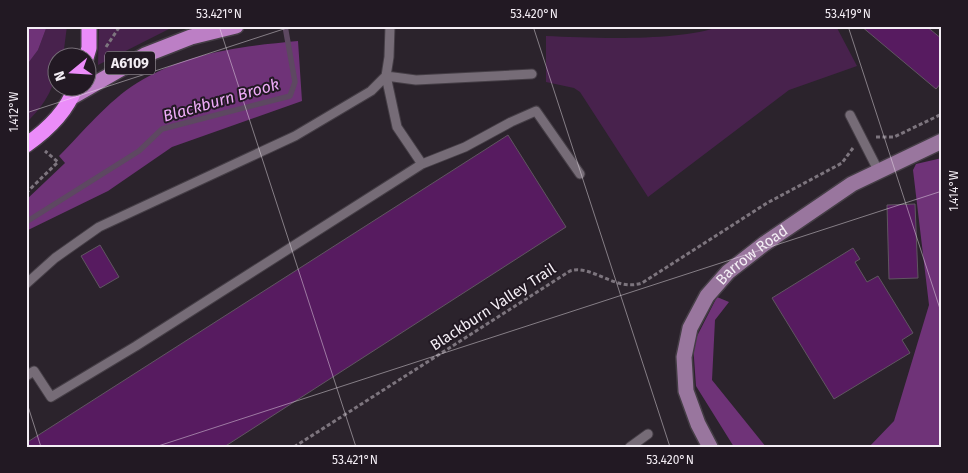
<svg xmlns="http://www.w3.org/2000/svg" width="968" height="473" font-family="'Fira Sans',sans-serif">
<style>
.green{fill:#48224d}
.forest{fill:#6f3378}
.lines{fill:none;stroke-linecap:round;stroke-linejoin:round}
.stream{stroke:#5d4861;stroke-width:5.5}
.building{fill:#571b60;stroke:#605661}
.lane-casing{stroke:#453e46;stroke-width:11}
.secondary-casing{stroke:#453e46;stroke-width:18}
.primary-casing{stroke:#453e46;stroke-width:18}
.highway-casing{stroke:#453e46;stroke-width:18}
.path{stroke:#7d757e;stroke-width:3;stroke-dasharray:4 2.5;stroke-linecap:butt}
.lane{stroke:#766c77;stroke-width:9}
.secondary{stroke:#99769e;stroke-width:15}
.primary{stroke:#bc7fc5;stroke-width:15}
.highway{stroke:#eb8cf9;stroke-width:15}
.ticks{fill:none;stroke:#f4eef5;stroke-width:1;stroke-opacity:0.45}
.labels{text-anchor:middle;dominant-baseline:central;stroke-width:4;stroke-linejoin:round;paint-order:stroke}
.shield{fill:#221923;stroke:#b5aeb6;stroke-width:1}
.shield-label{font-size:14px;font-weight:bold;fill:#f4eef5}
.street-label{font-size:15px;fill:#f4eef5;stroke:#221923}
.water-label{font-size:16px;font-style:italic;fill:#f0adf9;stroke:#221923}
.neatline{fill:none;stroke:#f4eef5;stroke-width:2}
.ticks-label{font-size:12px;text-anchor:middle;fill:#f4eef5}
</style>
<rect width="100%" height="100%" fill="#2b232c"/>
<path class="green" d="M 47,26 L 67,26 L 63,57 L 58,58 C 57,84 46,104 26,123 L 29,86 L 26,85 L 26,66 L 38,50 Z
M 99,26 L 162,26 L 169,29 L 98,65 Z
M 721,26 L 836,26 L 857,66 L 789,90 L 648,197 L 580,92 L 574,88 L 546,82 L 546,36 C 594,38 678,42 721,26 Z"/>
<path class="forest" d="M 26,26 L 47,26 L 38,50 L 26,66 Z
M 298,41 L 302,101 L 172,147 L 108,191 L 26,231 L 26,200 L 65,163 L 59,156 C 83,132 108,101 137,83 C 185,53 243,46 298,41 Z
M 942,158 L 942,447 L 869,447 L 894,421 L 929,305 L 913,170 L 916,164 Z
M 717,297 L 729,302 L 715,320 L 712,380 L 766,447 L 734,447 L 696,386 L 693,344 Z"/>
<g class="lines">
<path class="stream" d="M 26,222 L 139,151 L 162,129 L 290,96 L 295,82 L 285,26"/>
</g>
<path class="building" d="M 861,26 L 926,26 L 942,39 L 942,82 L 936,89 Z
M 508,135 L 566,227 L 224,447 L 26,447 L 26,443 Z
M 915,204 L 918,278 L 889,279 L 887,205 Z
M 100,245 L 119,277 L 100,288 L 81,256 Z
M 853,248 L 860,259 L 855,262 L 867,282 L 878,276 L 913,333 L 902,340 L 910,353 L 834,399 L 772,298 Z"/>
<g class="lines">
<g class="lane-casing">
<path id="lane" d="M 850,115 L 878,170
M 422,164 L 465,147 L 511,122 L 536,111 L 580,174
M 26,284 L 55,258 L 99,227 L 295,136 L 371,91 L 386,76 L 389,57 L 390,26
M 26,376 L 34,371 L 51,397 L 136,346 L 422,164 L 397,127 L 386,76 L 416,80 L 532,74
M 630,447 L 648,434"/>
</g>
<g class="secondary-casing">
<g id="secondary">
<path id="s1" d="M 710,447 L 698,424 L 686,391 L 684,357 L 690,328 L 707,296 L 728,272 L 764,244 L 852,184 L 942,141"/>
</g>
</g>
<g class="primary-casing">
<path id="primary" d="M 72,97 L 145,55 L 191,37 L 236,26"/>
</g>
<g class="highway-casing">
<path id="highway" d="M 86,58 L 89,48 L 89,26
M 26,145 C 46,131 67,111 75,88"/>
</g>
<path class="path" d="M 106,47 L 120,26
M 876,137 L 894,137 L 942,114
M 26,193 L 58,162 L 45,151
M 294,447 L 570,271 C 592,264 615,292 642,283 L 767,203 L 842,163 L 853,148"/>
<use href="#lane" class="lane"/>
<use href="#secondary" class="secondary"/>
<use href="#primary" class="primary"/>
<use href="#highway" class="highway"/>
</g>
<path class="ticks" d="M 219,26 L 356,447M 533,26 L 670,447M 848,26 L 942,315M 26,113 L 293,26M 26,400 L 41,447M 155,447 L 942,191"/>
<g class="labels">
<rect class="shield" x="105" y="51.5" width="50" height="23" rx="4"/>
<g class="shield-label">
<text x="130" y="63">A6109</text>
</g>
<g class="street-label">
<text stroke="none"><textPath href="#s1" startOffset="222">Barrow Road</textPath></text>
<text transform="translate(493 307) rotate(-33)">Blackburn Valley Trail</text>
</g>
<g class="water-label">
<text transform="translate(221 100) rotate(-16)">Blackburn Brook</text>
</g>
</g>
<rect width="968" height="473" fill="none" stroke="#221923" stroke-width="55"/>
<g transform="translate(72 72) rotate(252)"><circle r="24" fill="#221923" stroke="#766e77"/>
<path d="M0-4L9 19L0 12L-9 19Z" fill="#ec8cfa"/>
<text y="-8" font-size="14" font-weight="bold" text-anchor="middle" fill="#f4eef5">N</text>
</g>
<rect x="28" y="28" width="912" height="418" class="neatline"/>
<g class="ticks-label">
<text x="219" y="18">53.421°N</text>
<text x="534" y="18">53.420°N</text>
<text x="848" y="18">53.419°N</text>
<text transform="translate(14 112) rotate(-90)" y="4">1.412°W</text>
<text transform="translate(954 191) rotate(-90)" y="4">1.414°W</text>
<text x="355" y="464">53.421°N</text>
<text x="670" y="464">53.420°N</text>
</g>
</svg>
